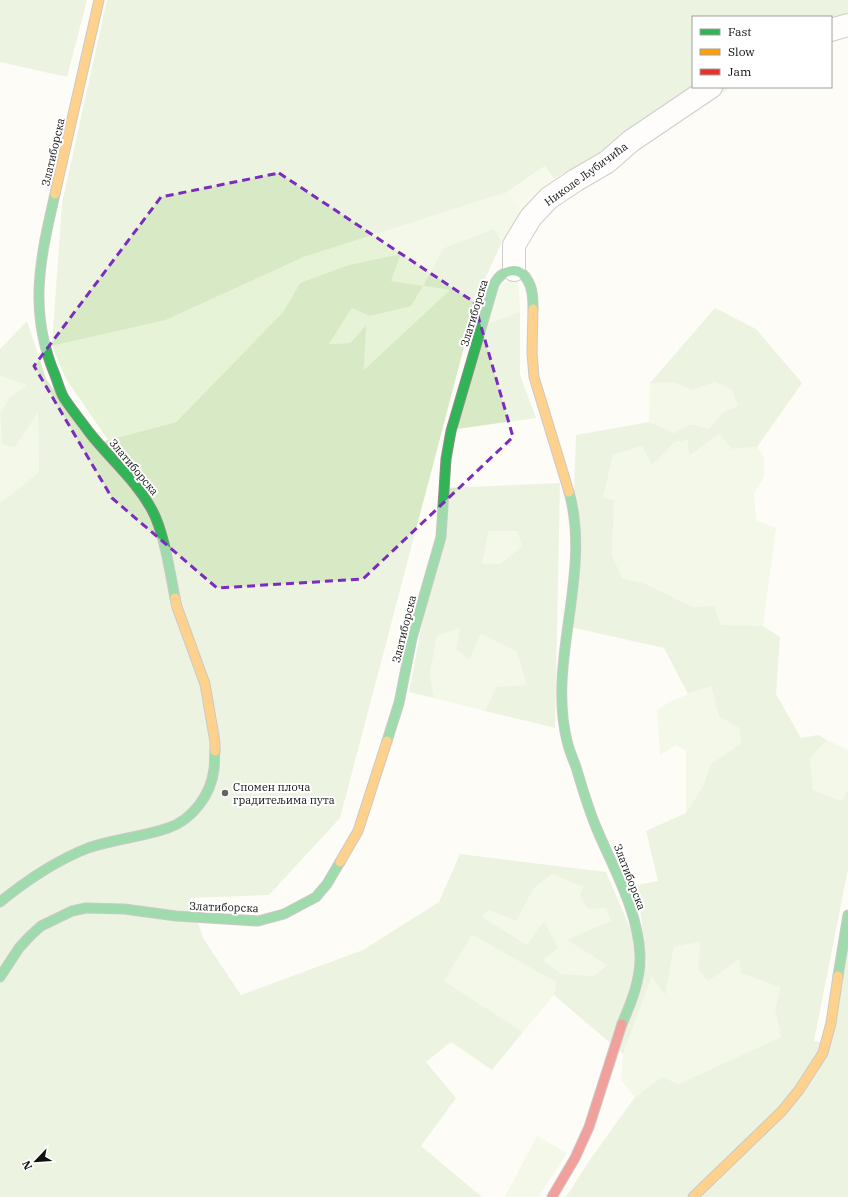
<svg xmlns="http://www.w3.org/2000/svg" width="848" height="1197" font-family="'IBM Plex Serif',serif">
<style>
.green{fill:#e7f3d7}
.forest{fill:#d8eac5;fill-rule:evenodd}
.pitch{fill:#f0f6e1}
.lines{fill:none;stroke-linecap:round;stroke-linejoin:round}
.street-casing{stroke:#979795;stroke-width:24}
.fast-casing{stroke:#8e8d8b;stroke-width:11}
.slow-casing{stroke:#8e8d8b;stroke-width:11}
.jam-casing{stroke:#8e8d8b;stroke-width:11}
.street{stroke:#fffffe;stroke-width:22}
.fast{stroke:#30b455;stroke-width:9}
.slow{stroke:#ff9f0a;stroke-width:9}
.jam{stroke:#e5322d;stroke-width:9}
.marked{fill:none;stroke:#7b2cbf;stroke-width:3;stroke-dasharray:8 5;stroke-linejoin:round}
.poi-dot{fill:#646362;stroke:#fff;stroke-width:1.5}
.labels{text-anchor:middle;dominant-baseline:central;stroke-width:4;stroke-linejoin:round;paint-order:stroke}
.street-label{font-size:11px;fill:#111;stroke:#fff}
.poi-label{font-size:11px;fill:#111;stroke:#fff;text-anchor:start}
</style>
<rect width="100%" height="100%" fill="#fdfcf7"/>
<path class="green" d="M 507,192 L 523,214 L 523,224 L 502,242 L 494,229 L 423,286 L 451,290 L 364,371 L 365,326 L 350,343 L 329,344 L 352,308 L 391,281 L 401,254 L 300,283 L 283,312 L 176,422 L 108,440 L 66,379 L 52,346 L 166,320 L 304,257 Z
M 511,278 L 518,280 L 520,312 L 485,325 L 495,289 Z
M 0,376 L 29,385 L 10,397 L 0,414 Z
M 673,382 L 692,390 L 715,382 L 732,390 L 739,406 L 723,412 L 709,429 L 691,424 L 674,433 L 649,422 L 650,383 Z
M 38,411 L 39,472 L 0,503 L 0,422 L 2,444 Z
M 719,434 L 732,449 L 757,447 L 764,457 L 764,477 L 754,493 L 756,520 L 776,528 L 763,626 L 721,625 L 713,606 L 693,607 L 646,584 L 622,578 L 612,555 L 614,500 L 603,499 L 613,455 L 642,446 L 652,464 L 675,442 L 689,440 L 689,456 Z
M 489,531 L 517,531 L 522,546 L 500,564 L 482,564 Z
M 460,628 L 469,660 L 481,634 L 517,652 L 528,685 L 496,687 L 485,711 L 434,698 L 430,674 L 437,636 Z
M 711,686 L 719,715 L 739,728 L 741,743 L 711,764 L 703,786 L 686,813 L 686,751 L 676,745 L 660,755 L 657,710 L 673,700 Z
M 827,740 L 848,750 L 848,789 L 842,801 L 813,790 L 810,758 Z
M 552,874 L 583,887 L 606,908 L 611,921 L 607,965 L 593,976 L 562,974 L 541,959 L 544,921 L 527,945 L 482,918 L 489,910 L 516,921 L 534,888 Z
M 472,935 L 556,982 L 554,995 L 523,1032 L 444,981 Z
M 700,942 L 698,969 L 739,959 L 742,973 L 780,986 L 775,1010 L 781,1037 L 677,1084 L 662,1077 L 635,1097 L 621,1080 L 623,1054 L 652,975 L 665,994 L 674,947 Z
M 537,1136 L 567,1153 L 538,1197 L 505,1197 Z"/>
<path class="forest" d="M 0,0 L 87,0 L 67,77 L 0,62 Z
M 107,0 L 848,0 L 848,21 L 831,31 L 831,17 L 693,17 L 693,87 L 732,87 L 569,182 L 554,179 L 545,166 L 507,192 L 304,257 L 166,320 L 52,346 L 62,203 Z
M 494,229 L 502,242 L 478,294 L 340,818 L 269,895 L 190,898 L 203,938 L 241,995 L 363,950 L 439,902 L 460,854 L 606,872 L 647,967 L 637,885 L 658,881 L 646,831 L 686,813 L 703,786 L 711,764 L 741,743 L 739,728 L 719,716 L 711,686 L 688,694 L 664,648 L 570,627 L 572,550 L 576,435 L 649,422 L 674,433 L 691,424 L 709,429 L 723,412 L 738,406 L 732,390 L 715,382 L 692,390 L 673,382 L 650,383 L 715,308 L 756,329 L 802,383 L 757,447 L 732,449 L 719,434 L 689,456 L 688,440 L 675,442 L 652,465 L 642,446 L 613,455 L 603,498 L 614,500 L 612,555 L 622,578 L 646,584 L 693,607 L 714,606 L 721,625 L 763,626 L 780,637 L 776,694 L 801,738 L 818,735 L 827,740 L 810,758 L 813,790 L 842,801 L 848,789 L 848,869 L 814,1041 L 830,1043 L 848,942 L 848,1197 L 566,1197 L 587,1164 L 635,1097 L 662,1077 L 678,1084 L 781,1037 L 775,1010 L 780,987 L 741,973 L 739,959 L 708,981 L 698,969 L 700,942 L 674,947 L 665,995 L 652,976 L 623,1054 L 554,995 L 556,982 L 472,935 L 444,981 L 523,1032 L 492,1070 L 451,1042 L 426,1062 L 456,1098 L 421,1146 L 482,1197 L 0,1197 L 0,503 L 39,472 L 38,412 L 15,447 L 2,444 L 0,414 L 10,397 L 28,385 L 0,376 L 0,349 L 27,321 L 46,379 L 93,444 L 176,422 L 283,312 L 300,283 L 349,265 L 401,254 L 391,281 L 423,286 L 444,248 ZM 423,286 L 450,290 L 364,370 L 366,325 L 350,343 L 329,344 L 352,308 L 370,316 L 411,306 ZM 552,874 L 583,887 L 580,896 L 588,909 L 606,908 L 611,921 L 567,940 L 607,965 L 593,976 L 562,974 L 542,960 L 558,948 L 544,921 L 527,945 L 482,917 L 489,910 L 516,921 L 534,888 Z
M 520,312 L 520,375 L 536,418 L 457,429 L 485,325 Z
M 560,483 L 555,728 L 485,711 L 496,687 L 527,685 L 517,652 L 481,634 L 469,660 L 456,649 L 460,628 L 437,636 L 430,674 L 434,698 L 409,692 L 448,488 ZM 489,531 L 517,531 L 522,546 L 500,564 L 482,564 Z"/>
<path class="pitch" d="M 545,166 L 554,178 L 563,173 L 569,182 L 523,214 L 507,192 Z"/>
<g class="lines">
<g class="street-casing">
<path id="street" d="M 831,30 L 848,25
M 514,270 L 514,245 L 531,217 L 549,198 L 576,180 L 607,162 L 631,141 L 711,87"/>
</g>
<g class="fast-casing">
<path id="fast" d="M 55,194 C 40,259 28,311 55,375 C 58,383 60,391 64,398 C 72,410 81,421 89,432 C 110,459 136,480 152,510 C 164,532 170,572 175,598
M 569,492 C 592,574 547,660 567,741 C 569,750 573,759 576,767 C 582,787 588,808 596,827 C 613,868 638,910 640,955 C 641,979 631,1003 622,1024
M 387,741 L 399,703 L 412,638 L 441,537 L 446,459 L 451,431 L 494,284 C 502,270 519,264 528,281 C 533,289 533,300 533,309
M 0,902 C 27,880 55,861 88,848 C 114,839 142,837 168,828 C 192,820 211,795 214,769 C 215,763 214,757 215,751
M 838,976 L 848,915
M 0,977 L 19,948 L 30,936 L 41,926 L 72,911 L 86,908 L 124,909 L 176,916 L 258,921 L 284,914 L 316,897 L 327,884 L 340,862"/>
</g>
<g class="slow-casing">
<path id="slow" d="M 55,194 L 99,0
M 533,309 L 532,353 L 534,377 L 569,492
M 175,598 L 177,607 L 205,684 L 215,742 L 215,751
M 340,862 L 358,831 L 387,741
M 693,1197 L 782,1111 L 799,1090 L 823,1053 L 831,1023 L 838,976"/>
</g>
<g class="jam-casing">
<path id="jam" d="M 552,1197 L 575,1158 L 589,1127 L 622,1024"/>
</g>
<use href="#street" class="street"/>
<use href="#fast" class="fast"/>
<use href="#slow" class="slow"/>
<use href="#jam" class="jam"/>
</g>
<path d="M0 0H848V1197H0ZM 279,173 L 474,302 L 513,437 L 363,579 L 217,588 L 112,498 L 34,366 L 161,197 Z" fill="#fdfcf7" fill-opacity=".55" fill-rule="evenodd"/>
<path class="marked" d="M 279,173 L 474,302 L 513,437 L 363,579 L 217,588 L 112,498 L 34,366 L 161,197 Z"/>
<circle class="poi-dot" cx="225" cy="793" r="4"/>
<g class="labels">
<g class="street-label">
<text transform="translate(53 152) rotate(-77)">Златиборска</text>
<text transform="translate(586 174) rotate(-36)">Николе Љубичића</text>
<text transform="translate(474 313) rotate(-73)">Златиборска</text>
<text transform="translate(134 467) rotate(50)">Златиборска</text>
<text transform="translate(404 629) rotate(-76)">Златиборска</text>
<text transform="translate(630 877) rotate(69)">Златиборска</text>
<text transform="translate(224 907) rotate(2)">Златиборска</text>
</g>
<g class="poi-label">
<text x="233" y="787">Спомен плоча<tspan x="233" dy="13">градитељима пута</tspan></text>
</g>
</g>
<rect x="692" y="16" width="140" height="72" fill="#ffffff" stroke="#a0a0a0"/>
<rect x="700" y="29" width="20" height="6" fill="#30b455" stroke="#a0a0a0"/>
<text x="728" y="36" font-size="12" fill="#111111">Fast</text>
<rect x="700" y="49" width="20" height="6" fill="#ff9f0a" stroke="#a0a0a0"/>
<text x="728" y="56" font-size="12" fill="#111111">Slow</text>
<rect x="700" y="69" width="20" height="6" fill="#e5322d" stroke="#a0a0a0"/>
<text x="728" y="76" font-size="12" fill="#111111">Jam</text>
<g transform="translate(36 1161) rotate(245)" stroke="#ffffff" stroke-width="3" paint-order="stroke">
<path d="M0-3L7 15L0 10L-7 15Z" fill="#111111"/>
<text y="-6" font-size="11" font-weight="bold" text-anchor="middle" fill="#111111">N</text>
</g>
</svg>
